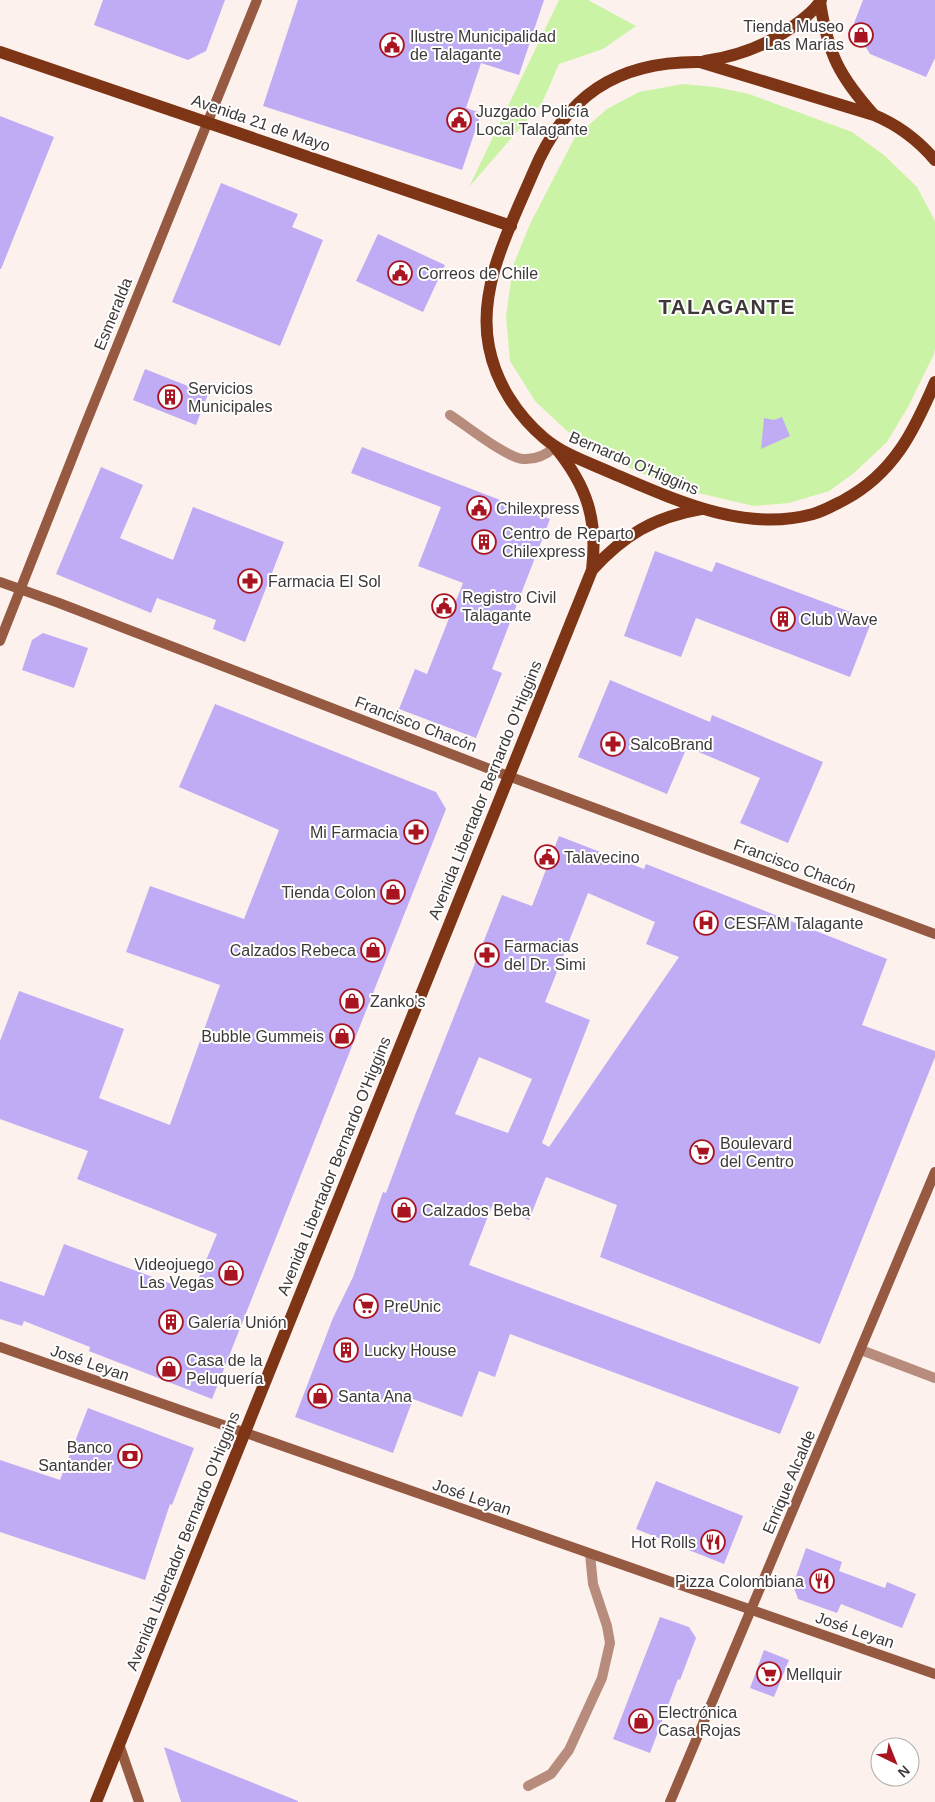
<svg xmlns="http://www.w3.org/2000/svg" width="935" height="1802" font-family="Helvetica,sans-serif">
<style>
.green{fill:#cbf3a5}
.building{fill:#c0acf4;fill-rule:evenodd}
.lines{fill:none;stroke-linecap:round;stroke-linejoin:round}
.lane{stroke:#b78c7c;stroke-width:10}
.secondary{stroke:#965a43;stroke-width:10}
.primary{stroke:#7d3516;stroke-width:12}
.labels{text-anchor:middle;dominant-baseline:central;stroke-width:4;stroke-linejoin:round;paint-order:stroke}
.poi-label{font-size:16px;fill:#3e3938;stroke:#fff;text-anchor:start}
.street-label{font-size:16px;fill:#3e3938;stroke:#fff}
.district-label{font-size:21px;font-weight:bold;letter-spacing:1px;fill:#3e3938;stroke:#fff}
</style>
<rect width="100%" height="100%" fill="#fcf1ec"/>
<path class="green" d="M 559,0 L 588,0 L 636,26 L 603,49 L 559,64 L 542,103 L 469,187 Z
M 683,84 L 715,87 L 749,94 L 852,132 L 884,155 L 917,187 L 935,221 L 935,348 L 934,354 L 908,407 L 887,442 L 854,473 L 829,491 L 789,503 L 754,506 L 698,493 L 651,477 L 604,457 L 567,431 L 535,401 L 510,361 L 506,316 L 513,266 L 530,224 L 575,137 L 607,109 L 639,92 Z"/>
<path class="building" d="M 103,0 L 225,0 L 206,51 L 188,60 L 94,25 Z
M 298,0 L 544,0 L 519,75 L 481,63 L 466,108 L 481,113 L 462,170 L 263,106 Z
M 863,0 L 935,0 L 935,58 L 926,77 L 870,54 L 853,26 Z
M 0,116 L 54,137 L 1,269 L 0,269 Z
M 221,183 L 298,214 L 292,227 L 323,240 L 280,346 L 172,302 Z
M 378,234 L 445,265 L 423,312 L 356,281 Z
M 145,369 L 208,394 L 196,425 L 133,400 Z
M 782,417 L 790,436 L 761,449 L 764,418 L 774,420 Z
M 362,447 L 550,519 L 492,669 L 502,673 L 476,738 L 399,709 L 415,669 L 427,674 L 463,583 L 418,566 L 441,507 L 351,473 Z
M 101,467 L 143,485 L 120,538 L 173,560 L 193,507 L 284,542 L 245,642 L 213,629 L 216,620 L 157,598 L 151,613 L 56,574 Z
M 655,551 L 712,572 L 716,562 L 872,620 L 850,677 L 696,618 L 681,657 L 624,636 Z
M 43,633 L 88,648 L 74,688 L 22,670 L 32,640 Z
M 610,680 L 710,722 L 712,715 L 823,762 L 788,843 L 740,823 L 760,778 L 687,747 L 667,794 L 578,757 Z
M 215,704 L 436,792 L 446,809 L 212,1399 L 89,1351 L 90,1347 L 24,1321 L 22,1326 L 0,1319 L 0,1281 L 44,1296 L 64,1244 L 193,1292 L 217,1234 L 77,1179 L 88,1151 L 0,1119 L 0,1041 L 19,991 L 124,1029 L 99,1098 L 170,1125 L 220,985 L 126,952 L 150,886 L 244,919 L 279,830 L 179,787 Z
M 559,836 L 644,869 L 646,864 L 887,959 L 862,1025 L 935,1051 L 935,1057 L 820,1344 L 600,1257 L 617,1205 L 546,1177 L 529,1220 L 492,1206 L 469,1265 L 799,1387 L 780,1434 L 510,1334 L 495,1377 L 479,1371 L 462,1417 L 413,1399 L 393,1453 L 295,1417 L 333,1318 L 353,1277 L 383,1192 L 386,1193 L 415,1115 L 502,895 L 532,906 ZM 588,893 L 655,922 L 646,944 L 679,957 L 549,1147 L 542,1143 L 590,1020 L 545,1002 ZM 479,1057 L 532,1079 L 508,1133 L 455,1114 Z
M 88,1408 L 194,1448 L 172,1505 L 170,1504 L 145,1580 L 0,1532 L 0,1460 L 60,1480 Z
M 656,1481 L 743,1516 L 724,1564 L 636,1529 Z
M 806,1548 L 842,1562 L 839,1571 L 885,1588 L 887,1582 L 916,1594 L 902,1628 L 841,1604 L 837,1613 L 798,1599 L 793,1585 Z
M 660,1617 L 689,1627 L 696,1638 L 680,1680 L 678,1679 L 650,1753 L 613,1739 Z
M 764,1650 L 789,1660 L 774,1697 L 750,1688 Z
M 164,1747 L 298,1801 L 298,1802 L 181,1802 Z"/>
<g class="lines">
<path class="lane" d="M 450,415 C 467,426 505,457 523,459 C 536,460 546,455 555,447
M 861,1350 L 935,1378
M 528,1786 L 551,1774 L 569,1750 L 602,1678 L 610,1643 L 607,1626 L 593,1584 L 590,1554"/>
<path class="secondary" d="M 0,582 L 59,603 L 508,776 L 935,934
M 0,641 L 84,428 L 257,0
M 0,1347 L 935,1674
M 119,1744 L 139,1802
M 670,1802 L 935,1172"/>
<path class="primary" d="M 820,2 C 828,54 839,76 874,115
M 0,52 L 511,226
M 705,61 C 740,56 771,44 799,22 C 807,16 816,9 821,0
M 935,160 C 918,140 898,125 874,115 L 700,62 C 616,61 565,96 533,173 C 510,227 477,288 489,347 C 496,383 517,415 544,438 C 564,455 590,463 614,474 C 676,500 744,533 813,514 C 824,511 834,505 844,500 C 894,473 914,431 935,382
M 592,570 C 624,535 654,517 701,509
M 96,1802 L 592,570 C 598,519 587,486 555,447"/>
</g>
<defs>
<g id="shop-ring" transform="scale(1.25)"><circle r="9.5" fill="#fff" stroke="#a91421" stroke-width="1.5"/><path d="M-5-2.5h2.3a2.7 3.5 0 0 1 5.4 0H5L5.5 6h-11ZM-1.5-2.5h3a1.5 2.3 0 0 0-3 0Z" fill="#a91421"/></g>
<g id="civic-ring" transform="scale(1.25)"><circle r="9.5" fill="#fff" stroke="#a91421" stroke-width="1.5"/><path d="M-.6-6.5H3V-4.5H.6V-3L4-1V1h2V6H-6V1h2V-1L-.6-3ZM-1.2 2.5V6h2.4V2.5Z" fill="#a91421"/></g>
<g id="building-ring" transform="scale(1.25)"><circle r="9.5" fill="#fff" stroke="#a91421" stroke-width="1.5"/><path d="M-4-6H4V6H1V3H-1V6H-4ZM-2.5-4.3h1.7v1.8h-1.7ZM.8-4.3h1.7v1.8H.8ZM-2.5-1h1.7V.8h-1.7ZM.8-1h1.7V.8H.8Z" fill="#a91421"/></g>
<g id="pharmacy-ring" transform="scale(1.25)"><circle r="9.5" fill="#fff" stroke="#a91421" stroke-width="1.5"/><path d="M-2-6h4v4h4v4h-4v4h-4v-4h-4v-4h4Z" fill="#a91421"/></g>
<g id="hospital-ring" transform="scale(1.25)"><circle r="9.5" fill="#fff" stroke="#a91421" stroke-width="1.5"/><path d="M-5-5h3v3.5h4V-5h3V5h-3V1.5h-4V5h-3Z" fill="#a91421"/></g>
<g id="supermarket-ring" transform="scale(1.25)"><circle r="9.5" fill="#fff" stroke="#a91421" stroke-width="1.5"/><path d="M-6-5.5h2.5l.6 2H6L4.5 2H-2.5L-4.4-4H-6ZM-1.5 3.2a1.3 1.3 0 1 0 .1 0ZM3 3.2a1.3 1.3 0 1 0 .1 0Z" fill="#a91421"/></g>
<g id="bank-ring" transform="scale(1.25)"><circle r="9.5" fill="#fff" stroke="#a91421" stroke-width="1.5"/><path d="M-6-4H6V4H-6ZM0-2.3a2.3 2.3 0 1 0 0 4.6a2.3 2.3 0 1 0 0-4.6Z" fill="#a91421"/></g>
<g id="restaurant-ring" transform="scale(1.25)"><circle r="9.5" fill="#fff" stroke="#a91421" stroke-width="1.5"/><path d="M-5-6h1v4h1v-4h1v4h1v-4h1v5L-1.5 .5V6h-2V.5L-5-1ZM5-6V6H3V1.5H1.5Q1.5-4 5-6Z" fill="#a91421"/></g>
</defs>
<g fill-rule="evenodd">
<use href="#shop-ring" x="861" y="35"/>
<use href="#civic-ring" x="392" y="45"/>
<use href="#civic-ring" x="459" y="120"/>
<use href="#civic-ring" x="400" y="273"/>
<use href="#building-ring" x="170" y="397"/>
<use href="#civic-ring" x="479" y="508"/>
<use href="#building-ring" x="484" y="542"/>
<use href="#pharmacy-ring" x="250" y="581"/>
<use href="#civic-ring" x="444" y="606"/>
<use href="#building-ring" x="783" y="619"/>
<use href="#pharmacy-ring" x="613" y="744"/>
<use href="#pharmacy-ring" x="416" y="832"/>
<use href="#civic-ring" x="547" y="857"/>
<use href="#shop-ring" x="393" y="892"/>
<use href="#hospital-ring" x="706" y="923"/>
<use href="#shop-ring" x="373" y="950"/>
<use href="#pharmacy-ring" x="487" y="955"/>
<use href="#shop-ring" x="352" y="1001"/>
<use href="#shop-ring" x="342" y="1036"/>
<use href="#supermarket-ring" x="702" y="1152"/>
<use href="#shop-ring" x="404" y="1210"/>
<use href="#shop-ring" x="231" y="1273"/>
<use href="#supermarket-ring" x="366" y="1306"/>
<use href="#building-ring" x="171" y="1322"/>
<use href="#building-ring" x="346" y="1350"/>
<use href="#shop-ring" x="169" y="1369"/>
<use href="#shop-ring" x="320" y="1396"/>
<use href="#bank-ring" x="130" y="1456"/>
<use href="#restaurant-ring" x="713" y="1542"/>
<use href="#restaurant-ring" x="822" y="1581"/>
<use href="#supermarket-ring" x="769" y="1674"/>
<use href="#shop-ring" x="641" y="1721"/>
</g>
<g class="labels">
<g class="poi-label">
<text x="844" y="26" text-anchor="end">Tienda Museo<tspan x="844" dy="18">Las Marías</tspan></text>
<text x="410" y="36">Ilustre Municipalidad<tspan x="410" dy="18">de Talagante</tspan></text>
<text x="476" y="111">Juzgado Policía<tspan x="476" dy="18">Local Talagante</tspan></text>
<text x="418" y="273">Correos de Chile</text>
<text x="188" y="388">Servicios<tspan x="188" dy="18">Municipales</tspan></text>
<text x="496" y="508">Chilexpress</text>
<text x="502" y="533">Centro de Reparto<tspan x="502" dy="18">Chilexpress</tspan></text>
<text x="268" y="581">Farmacia El Sol</text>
<text x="462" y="597">Registro Civil<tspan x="462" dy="18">Talagante</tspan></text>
<text x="800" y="619">Club Wave</text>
<text x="630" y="744">SalcoBrand</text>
<text x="398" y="832" text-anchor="end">Mi Farmacia</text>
<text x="564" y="857">Talavecino</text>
<text x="376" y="892" text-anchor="end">Tienda Colon</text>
<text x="724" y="923">CESFAM Talagante</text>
<text x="504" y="946">Farmacias<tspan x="504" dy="18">del Dr. Simi</tspan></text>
<text x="356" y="950" text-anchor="end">Calzados Rebeca</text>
<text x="370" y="1001">Zanko's</text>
<text x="324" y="1036" text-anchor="end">Bubble Gummeis</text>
<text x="720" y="1143">Boulevard<tspan x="720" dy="18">del Centro</tspan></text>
<text x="422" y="1210">Calzados Beba</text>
<text x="214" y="1264" text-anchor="end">Videojuego<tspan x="214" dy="18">Las Vegas</tspan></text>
<text x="384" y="1306">PreUnic</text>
<text x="188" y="1322">Galería Unión</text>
<text x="364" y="1350">Lucky House</text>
<text x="186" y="1360">Casa de la<tspan x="186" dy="18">Peluquería</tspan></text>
<text x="338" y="1396">Santa Ana</text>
<text x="112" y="1447" text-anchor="end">Banco<tspan x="112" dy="18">Santander</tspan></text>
<text x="696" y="1542" text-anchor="end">Hot Rolls</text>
<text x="804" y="1581" text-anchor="end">Pizza Colombiana</text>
<text x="786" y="1674">Mellquir</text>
<text x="658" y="1712">Electrónica<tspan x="658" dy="18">Casa Rojas</tspan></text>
</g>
<g class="street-label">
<text transform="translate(261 123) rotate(19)">Avenida 21 de Mayo</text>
<text transform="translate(113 314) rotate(-68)">Esmeralda</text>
<text transform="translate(634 463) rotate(23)">Bernardo O'Higgins</text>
<text transform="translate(416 724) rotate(21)">Francisco Chacón</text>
<text transform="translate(485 790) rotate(-68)">Avenida Libertador Bernardo O'Higgins</text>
<text transform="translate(795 866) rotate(20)">Francisco Chacón</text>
<text transform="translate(334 1166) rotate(-68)">Avenida Libertador Bernardo O'Higgins</text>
<text transform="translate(90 1363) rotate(19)">José Leyan</text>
<text transform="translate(789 1482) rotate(-67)">Enrique Alcalde</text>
<text transform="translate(472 1497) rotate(19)">José Leyan</text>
<text transform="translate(183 1541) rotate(-68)">Avenida Libertador Bernardo O'Higgins</text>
<text transform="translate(855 1630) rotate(19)">José Leyan</text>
</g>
<g class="district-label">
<text x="727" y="306">TALAGANTE</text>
</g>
</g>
<g transform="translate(895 1762) rotate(137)"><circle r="24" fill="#ffffff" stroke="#b2b0af"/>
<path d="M0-4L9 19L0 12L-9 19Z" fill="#a91421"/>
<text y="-8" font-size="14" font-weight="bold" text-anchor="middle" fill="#3e3938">N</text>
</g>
</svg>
